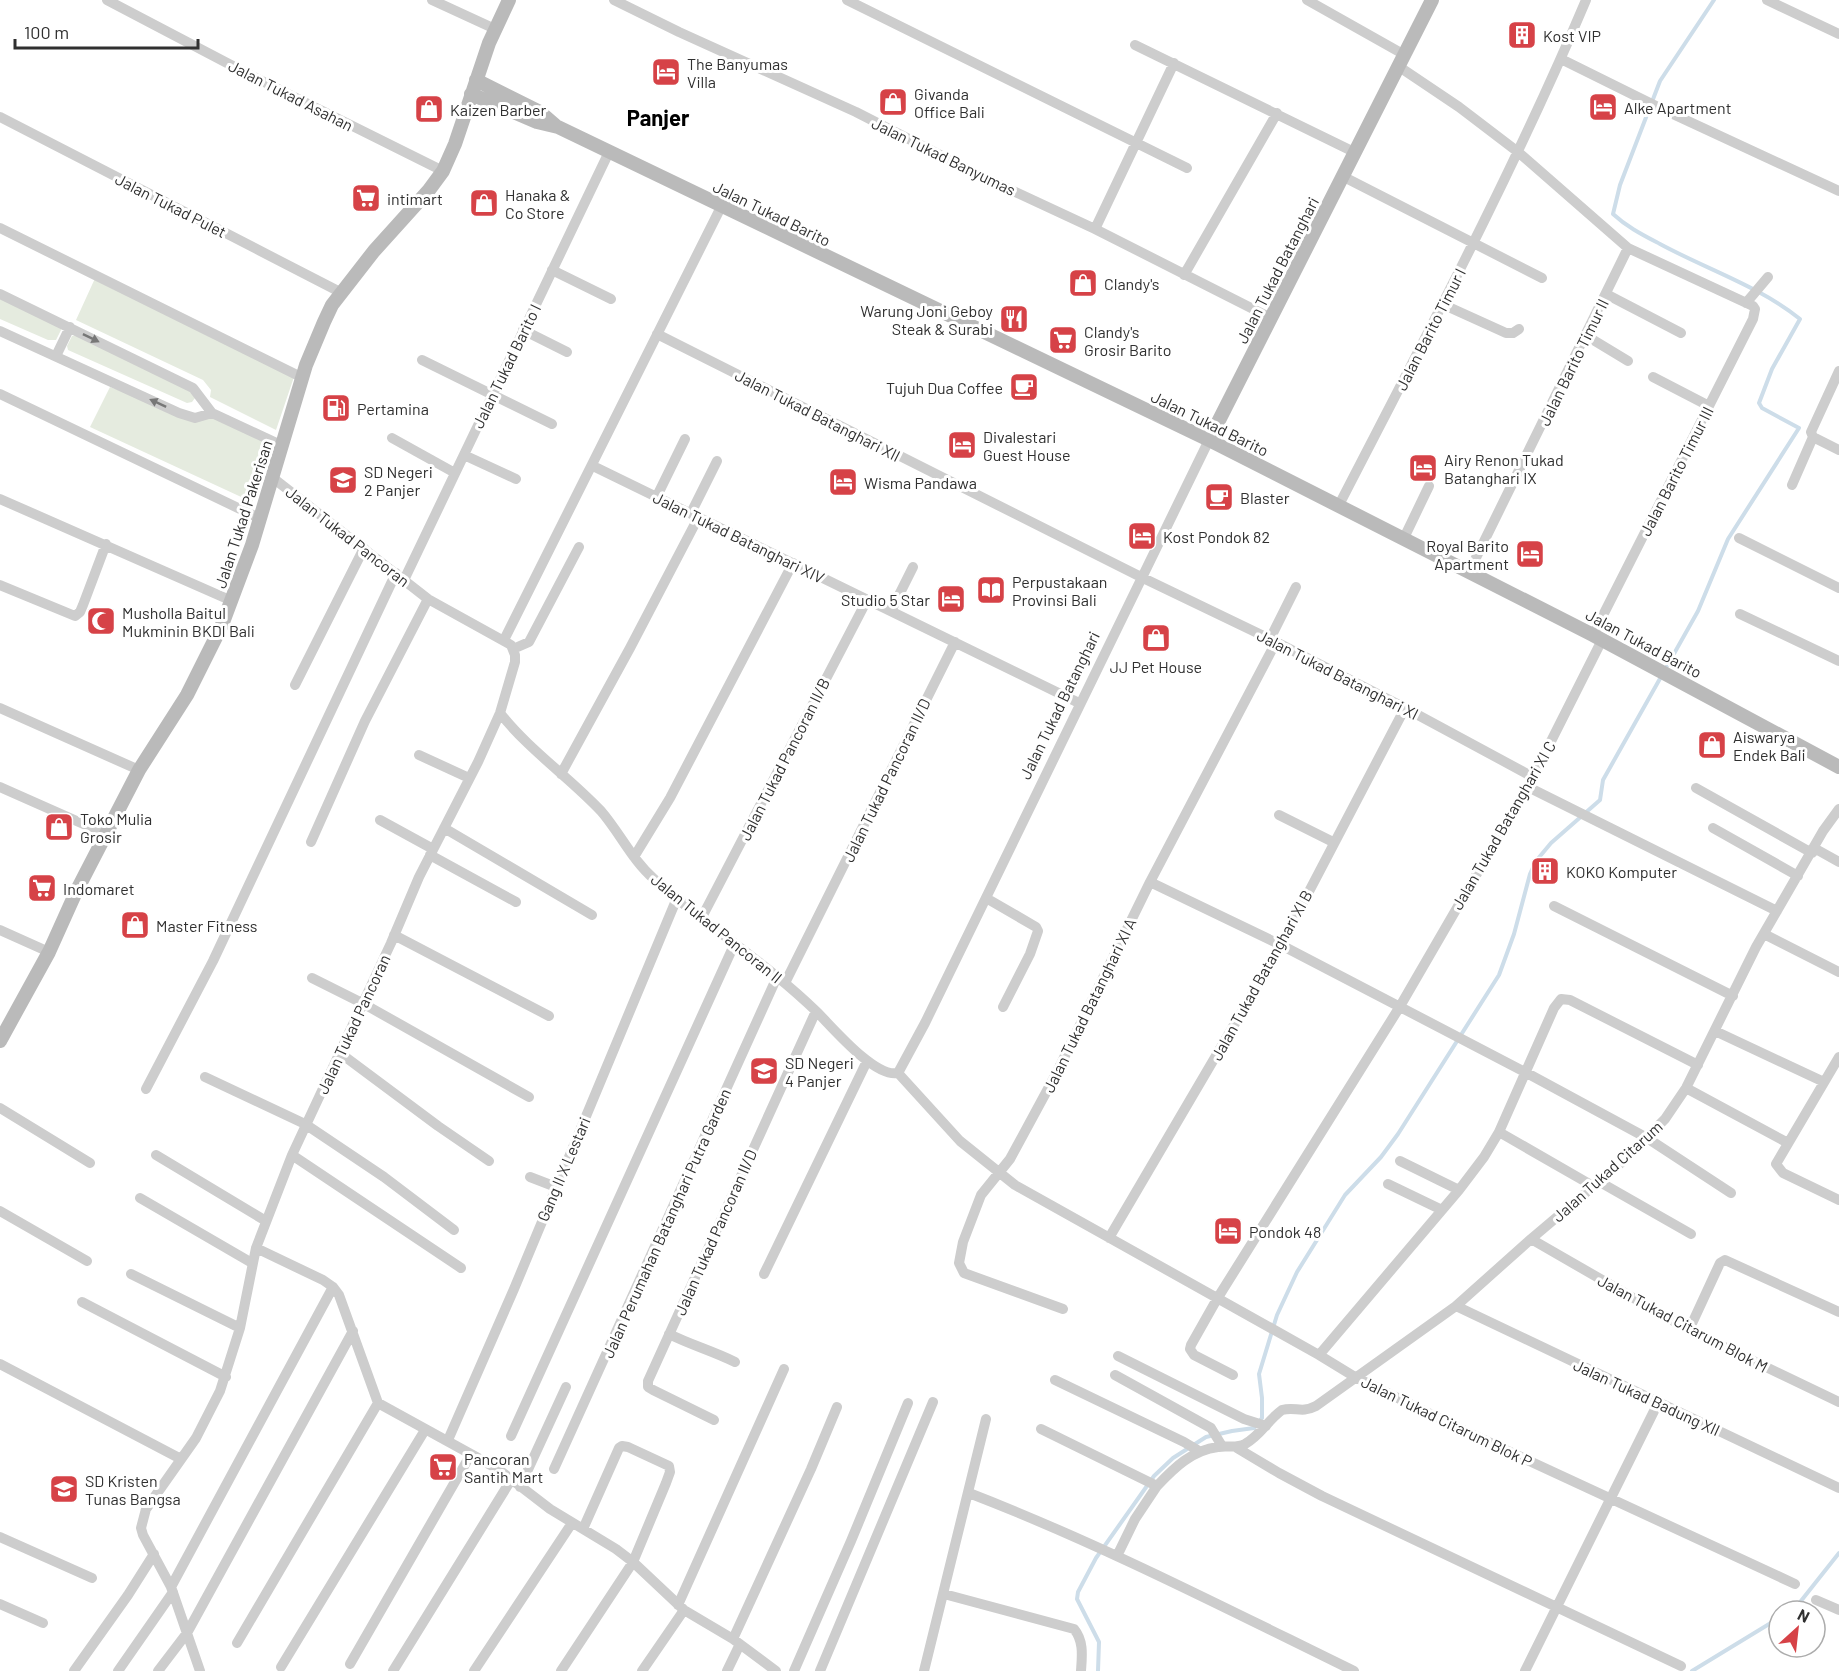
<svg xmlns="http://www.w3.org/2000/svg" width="1839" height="1671" font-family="Barlow,sans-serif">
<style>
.green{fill:#e5ebdf}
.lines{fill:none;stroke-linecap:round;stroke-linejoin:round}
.stream{stroke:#cddde9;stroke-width:4}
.street{stroke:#cdcdcd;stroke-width:10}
.secondary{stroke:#bababa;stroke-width:14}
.oneway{fill:#777}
.labels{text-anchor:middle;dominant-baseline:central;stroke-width:6;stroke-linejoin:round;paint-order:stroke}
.poi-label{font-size:16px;fill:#303030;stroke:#fff;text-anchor:start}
.street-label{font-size:16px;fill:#303030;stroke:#fff}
.district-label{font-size:22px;font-weight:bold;fill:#000;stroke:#fff}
</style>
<rect width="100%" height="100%" fill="#fff"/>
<path class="green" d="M 97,274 L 295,374 L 276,430 L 210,397 L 211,390 L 203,380 L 76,320 Z
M 0,298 L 62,328 L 56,340 L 48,340 L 0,319 Z
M 76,335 L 192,388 L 195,398 L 192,402 L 187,403 L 68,350 L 67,346 L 72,336 Z
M 110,387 L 195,419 L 206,411 L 271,445 L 252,502 L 90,427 Z"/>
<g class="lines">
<path class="stream" d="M 1793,1611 L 1839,1553
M 1098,1671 L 1099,1642 L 1077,1599 L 1078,1592 L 1096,1558 L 1154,1476 L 1173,1458 L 1206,1437 L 1232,1431 L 1254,1428 L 1262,1418 L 1262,1398 L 1259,1374 L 1277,1315 L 1297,1272 L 1345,1195 L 1381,1157 L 1398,1134 L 1499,975 L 1514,934 L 1530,874 L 1536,861 L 1551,843 L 1600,800 L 1603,780 L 1698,611 L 1728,539 L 1799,428 L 1762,408 L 1759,403 L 1772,369 L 1800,319 C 1759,286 1706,269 1660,244 C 1643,235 1627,227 1613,214 L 1620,185 L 1660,81 L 1714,0
M 1692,1671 L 1779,1618"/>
<path class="street" d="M 107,0 L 248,74 L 443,171
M 432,0 L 495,29
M 614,0 L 679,32 L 856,112 L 983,177 L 1095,229 L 1271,318
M 847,0 L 1187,168
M 1307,0 L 1403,54
M 1767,0 L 1839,34
M 1135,45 L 1354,152
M 1561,59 L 1662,109 L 1839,191
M 1398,66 L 1459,107 L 1518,152 L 1628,248 L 1753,306 L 1755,309 L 1753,319 L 1593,635
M 0,117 L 342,293
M 1342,176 L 1542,278
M 0,228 L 303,378
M 1095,229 L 1174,63
M 552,270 L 611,299
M 1184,275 L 1277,113
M 0,294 L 193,388 L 212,413 L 283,446
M 1606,294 L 1681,333
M 1746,303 L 1768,277
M 1442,304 L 1506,333 L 1513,333 L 1519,329
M 523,330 L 567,352
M 0,331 L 179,413 L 195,418 L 212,413
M 657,334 L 1141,577 L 1276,642 L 1405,708 L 1533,777
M 1585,335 L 1628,361
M 56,356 L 70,327
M 422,360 L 552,424
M 1653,377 L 1709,406
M 0,394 L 261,519
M 1813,437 L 1839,450
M 392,438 L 455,473
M 464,455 L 516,479
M 593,466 L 1079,703
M 1792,485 L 1813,437 L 1811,432 L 1839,371
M 657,496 L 685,439
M 0,499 L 232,601
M 1339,505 C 1425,338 1513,173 1586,0
M 691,513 L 717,461
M 1404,538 L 1429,486
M 1739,538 L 1839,588
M 1469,572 L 1628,248
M 404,580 L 609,152
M 0,585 L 75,616 L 80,612 L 83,605 L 106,544
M 891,611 L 913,567
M 1740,614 L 1839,661
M 1270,639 L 1296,587
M 504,640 L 721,207
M 513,649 L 529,642 L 579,547
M 295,685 L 364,548
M 0,708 L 139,770
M 500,713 C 529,750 569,777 601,811 C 620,833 632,860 654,879 C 706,926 767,963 817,1012 C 833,1028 875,1078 898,1073
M 419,755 L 469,778
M 561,774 L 630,648 L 698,518
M 0,787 L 106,834
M 1528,787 L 1777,911
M 1696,788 L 1812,853
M 1279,815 L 1333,842
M 380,820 L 433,849
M 444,828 L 592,915
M 1713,828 L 1798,876
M 311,842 L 365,721 L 428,599
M 1814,848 L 1839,862
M 430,855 L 516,902
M 634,857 L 670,798 L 793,563
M 1150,882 L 1281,945 L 1525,1072 L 1647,1138 L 1731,1193
M 986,898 L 1036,927 L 1038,931 L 1030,954 L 1003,1007
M 1554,906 L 1733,996
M 701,919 L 867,600
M 0,930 L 49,952
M 1764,934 L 1839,972
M 394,935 L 549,1016
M 312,978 L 364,1004 L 529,1097
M 785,983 L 955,642
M 1715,1031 L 1824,1082
M 340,1053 L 438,1126 L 489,1161
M 1839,1057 L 1776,1164 L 1783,1173 L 1839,1200
M 898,1073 L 960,1141 L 1015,1185 L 1319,1355 L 1355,1377 L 1467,1432 L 1795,1584
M 898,1073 L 925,1023 L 1209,440
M 205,1077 L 305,1124 L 384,1177 L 454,1230
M 1686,1088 L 1788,1143
M 146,1089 L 213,961 L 396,573
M 0,1108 L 90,1163
M 1499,1132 L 1593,1186
M 156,1155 L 266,1221
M 292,1155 L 461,1268
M 1400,1161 L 1459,1190
M 530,1177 L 556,1187
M 1598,1181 L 1691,1234
M 1388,1184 L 1442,1210
M 140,1198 L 252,1263
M 0,1211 L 87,1261
M 1109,1238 L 1281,945 L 1405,708
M 1531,1239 L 1689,1330 L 1839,1402
M 256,1248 L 323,1280 L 333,1287 L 339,1295 L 378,1403 L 498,1469 L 550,1509 L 616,1549 L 633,1562 L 684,1610 L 733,1639 L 776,1671
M 131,1274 L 240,1328
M 764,1274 L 867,1061
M 82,1302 L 226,1377
M 1456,1306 L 1839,1488
M 1063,1309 L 964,1273 L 959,1263 L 963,1242 L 981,1195 L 1010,1159 L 1056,1074 L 1150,882 L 1276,642
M 1689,1330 L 1720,1263 L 1725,1260 L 1839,1312
M 669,1334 C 691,1345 713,1351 735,1362
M 1319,1355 L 1459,1190 L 1484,1157 L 1499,1132 L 1554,1008 L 1561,999 L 1570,1000 L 1698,1065
M 1118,1356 L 1244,1419 L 1266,1426
M 0,1364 L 181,1459
M 1115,1375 L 1211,1428 L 1222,1446
M 1233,1375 L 1194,1355 L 1190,1349 L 1191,1345 L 1217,1299 L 1399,1008 L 1533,777 L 1602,640
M 1055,1380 L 1184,1442 L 1199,1451
M 714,1420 L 653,1390 L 648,1387 L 648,1381 L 816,1011
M 1041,1429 L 1157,1486 C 1174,1468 1192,1450 1218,1447 C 1228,1445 1235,1449 1245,1444 C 1260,1436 1268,1420 1282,1410 C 1296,1406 1300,1414 1316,1406 L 1456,1306 L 1531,1239 L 1622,1162 L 1665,1119 L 1686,1088 L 1756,947 L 1823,831 L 1839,809
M 511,1436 L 734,945
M 448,1440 L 514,1289 L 677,898
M 1237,1448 L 1279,1473 L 1322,1496 L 1681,1666
M 554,1469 L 777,977
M 520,1487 L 566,1387
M 969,1493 C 1101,1544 1227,1609 1354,1671
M 0,1537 L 92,1578
M 1117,1556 L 1135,1519 L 1157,1486
M 171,1587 L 333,1287
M 944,1594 L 1074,1629 C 1084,1641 1082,1656 1081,1671
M 1816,1600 L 1839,1610
M 0,1604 L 43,1623
M 678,1605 L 784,1369
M 733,1639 L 811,1469 L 837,1407
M 237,1643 L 378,1403
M 350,1664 L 471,1454
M 281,1667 L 425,1430
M 74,1671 L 128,1595 L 154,1554
M 118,1671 L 173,1592
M 158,1671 L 187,1633 L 353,1331
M 200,1671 L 171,1587 L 143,1535 L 141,1528 L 146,1509 L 196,1438 L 220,1391 L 240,1328 L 256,1248 L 292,1155 L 391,943 L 419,877 L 478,762 L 500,713 L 515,662 L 515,655 L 511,645 L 428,599 L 273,478
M 393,1671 L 511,1480
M 474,1671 L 572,1523
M 561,1671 L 633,1562 L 666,1483 L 670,1472 L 669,1466 L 628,1447 L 622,1446 L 619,1448 L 583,1529
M 642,1671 L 684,1610
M 727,1671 L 740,1644
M 794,1671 L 851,1541 L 908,1403
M 820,1671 L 933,1402
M 924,1671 L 986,1419
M 1525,1671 L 1658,1403"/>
<path class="secondary" d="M 476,80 L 540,112 L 555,125
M 471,94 L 537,122 L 558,127 L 1209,440 L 1593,635 L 1839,767
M 1209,440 L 1432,0
M 0,1041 L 49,952 L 76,892 L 139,770 L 187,695 L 222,625 L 252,545 L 306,365 L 324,322 L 332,305 L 374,251 L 429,190 L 443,171 L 455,144 L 489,43 L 509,0"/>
</g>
<defs><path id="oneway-solid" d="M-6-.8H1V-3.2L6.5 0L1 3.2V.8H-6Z" transform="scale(1.5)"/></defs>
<g class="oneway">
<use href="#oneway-solid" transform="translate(91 338) rotate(26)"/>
<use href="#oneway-solid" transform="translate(158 403) rotate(-155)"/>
</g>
<defs>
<g id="building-square" transform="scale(1.5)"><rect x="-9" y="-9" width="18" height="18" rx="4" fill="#d64247" stroke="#fff"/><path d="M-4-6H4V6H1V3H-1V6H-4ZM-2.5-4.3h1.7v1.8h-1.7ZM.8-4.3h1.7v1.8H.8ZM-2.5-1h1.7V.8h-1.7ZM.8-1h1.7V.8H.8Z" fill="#fff"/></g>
<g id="hotel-square" transform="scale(1.5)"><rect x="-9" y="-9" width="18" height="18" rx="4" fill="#d64247" stroke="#fff"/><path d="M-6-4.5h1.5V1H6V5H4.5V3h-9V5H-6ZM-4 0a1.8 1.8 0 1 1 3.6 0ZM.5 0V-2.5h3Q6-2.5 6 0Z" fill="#fff"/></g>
<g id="shop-square" transform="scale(1.5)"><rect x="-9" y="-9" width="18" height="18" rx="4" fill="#d64247" stroke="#fff"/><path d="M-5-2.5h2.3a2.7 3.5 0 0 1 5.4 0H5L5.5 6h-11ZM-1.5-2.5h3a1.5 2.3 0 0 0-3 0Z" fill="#fff"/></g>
<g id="supermarket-square" transform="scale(1.5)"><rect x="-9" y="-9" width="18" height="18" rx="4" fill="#d64247" stroke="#fff"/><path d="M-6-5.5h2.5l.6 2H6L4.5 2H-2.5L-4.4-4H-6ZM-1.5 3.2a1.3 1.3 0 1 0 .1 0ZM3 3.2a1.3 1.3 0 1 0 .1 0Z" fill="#fff"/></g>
<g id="restaurant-square" transform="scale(1.5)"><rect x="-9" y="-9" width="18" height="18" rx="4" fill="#d64247" stroke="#fff"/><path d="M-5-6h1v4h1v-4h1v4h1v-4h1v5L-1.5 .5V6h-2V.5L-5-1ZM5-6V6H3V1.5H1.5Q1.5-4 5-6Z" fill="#fff"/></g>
<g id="cafe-square" transform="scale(1.5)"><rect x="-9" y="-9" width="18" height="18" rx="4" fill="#d64247" stroke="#fff"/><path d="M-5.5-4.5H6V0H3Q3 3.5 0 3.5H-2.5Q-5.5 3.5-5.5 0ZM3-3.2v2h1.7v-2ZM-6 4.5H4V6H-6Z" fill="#fff"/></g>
<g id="fuel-square" transform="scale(1.5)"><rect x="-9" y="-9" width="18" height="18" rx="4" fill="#d64247" stroke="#fff"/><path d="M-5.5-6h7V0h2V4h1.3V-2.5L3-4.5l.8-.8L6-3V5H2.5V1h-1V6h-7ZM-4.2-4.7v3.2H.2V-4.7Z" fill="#fff"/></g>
<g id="school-square" transform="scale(1.5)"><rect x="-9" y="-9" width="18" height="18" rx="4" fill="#d64247" stroke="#fff"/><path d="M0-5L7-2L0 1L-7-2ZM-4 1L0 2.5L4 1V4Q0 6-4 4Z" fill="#fff"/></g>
<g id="library-square" transform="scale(1.5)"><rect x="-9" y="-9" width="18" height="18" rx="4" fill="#d64247" stroke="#fff"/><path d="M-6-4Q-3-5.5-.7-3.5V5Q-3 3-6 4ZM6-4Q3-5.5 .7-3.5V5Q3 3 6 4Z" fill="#fff"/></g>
<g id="mosque-square" transform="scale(1.5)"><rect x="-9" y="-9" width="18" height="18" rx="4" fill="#d64247" stroke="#fff"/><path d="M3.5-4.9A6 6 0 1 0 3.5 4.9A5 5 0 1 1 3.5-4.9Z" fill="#fff"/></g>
</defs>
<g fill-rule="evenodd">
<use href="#building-square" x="1522" y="35"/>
<use href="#hotel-square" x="666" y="72"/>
<use href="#shop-square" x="893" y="102"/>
<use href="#hotel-square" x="1603" y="107"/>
<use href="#shop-square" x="429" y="109"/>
<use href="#supermarket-square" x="366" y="198"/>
<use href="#shop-square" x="484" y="203"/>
<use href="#shop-square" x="1083" y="283"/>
<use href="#restaurant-square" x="1014" y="319"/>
<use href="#supermarket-square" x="1063" y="340"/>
<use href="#cafe-square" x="1024" y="387"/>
<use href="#fuel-square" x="336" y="408"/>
<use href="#hotel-square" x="962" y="445"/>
<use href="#hotel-square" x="1423" y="468"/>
<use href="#school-square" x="343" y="480"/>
<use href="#hotel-square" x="843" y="482"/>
<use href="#cafe-square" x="1219" y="497"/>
<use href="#hotel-square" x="1142" y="536"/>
<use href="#hotel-square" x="1530" y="554"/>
<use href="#library-square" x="991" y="590"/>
<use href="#hotel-square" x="951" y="599"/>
<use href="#mosque-square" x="101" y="621"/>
<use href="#shop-square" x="1156" y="638"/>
<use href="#shop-square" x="1712" y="745"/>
<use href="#shop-square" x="59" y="827"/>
<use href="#building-square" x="1545" y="871"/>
<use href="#supermarket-square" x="42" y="888"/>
<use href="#shop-square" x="135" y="925"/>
<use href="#school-square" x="764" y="1071"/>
<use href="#hotel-square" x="1228" y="1231"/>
<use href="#supermarket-square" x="443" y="1467"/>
<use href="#school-square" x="64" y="1489"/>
</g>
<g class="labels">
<g class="poi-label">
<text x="1543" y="35">Kost VIP</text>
<text x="687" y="63">The Banyumas<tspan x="687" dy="18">Villa</tspan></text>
<text x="914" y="93">Givanda<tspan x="914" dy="18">Office Bali</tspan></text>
<text x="1624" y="107">Alke Apartment</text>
<text x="450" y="109">Kaizen Barber</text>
<text x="505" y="194">Hanaka &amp;<tspan x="505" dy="18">Co Store</tspan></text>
<text x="387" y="198">intimart</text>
<text x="1104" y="283">Clandy's</text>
<text x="993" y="310" text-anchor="end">Warung Joni Geboy<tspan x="993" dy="18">Steak &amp; Surabi</tspan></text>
<text x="1084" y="331">Clandy's<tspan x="1084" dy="18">Grosir Barito</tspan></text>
<text x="1003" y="387" text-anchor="end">Tujuh Dua Coffee</text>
<text x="357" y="408">Pertamina</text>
<text x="983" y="436">Divalestari<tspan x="983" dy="18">Guest House</tspan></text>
<text x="1444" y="459">Airy Renon Tukad<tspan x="1444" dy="18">Batanghari IX</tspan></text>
<text x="364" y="471">SD Negeri<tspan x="364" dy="18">2 Panjer</tspan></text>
<text x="864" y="482">Wisma Pandawa</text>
<text x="1240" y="497">Blaster</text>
<text x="1163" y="536">Kost Pondok 82</text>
<text x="1509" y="545" text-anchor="end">Royal Barito<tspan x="1509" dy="18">Apartment</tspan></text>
<text x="1012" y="581">Perpustakaan<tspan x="1012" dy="18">Provinsi Bali</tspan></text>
<text x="930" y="599" text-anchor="end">Studio 5 Star</text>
<text x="122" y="612">Musholla Baitul<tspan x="122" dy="18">Mukminin BKDI Bali</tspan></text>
<text x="1156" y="666" text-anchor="middle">JJ Pet House</text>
<text x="1733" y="736">Aiswarya<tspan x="1733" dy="18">Endek Bali</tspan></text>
<text x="80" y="818">Toko Mulia<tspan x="80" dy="18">Grosir</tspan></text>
<text x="1566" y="871">KOKO Komputer</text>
<text x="63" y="888">Indomaret</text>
<text x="156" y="925">Master Fitness</text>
<text x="785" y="1062">SD Negeri<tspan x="785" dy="18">4 Panjer</tspan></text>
<text x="1249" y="1231">Pondok 48</text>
<text x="464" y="1458">Pancoran<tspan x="464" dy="18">Santih Mart</tspan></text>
<text x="85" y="1480">SD Kristen<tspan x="85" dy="18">Tunas Bangsa</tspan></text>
</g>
<g class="street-label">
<text transform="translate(291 95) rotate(27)">Jalan Tukad Asahan</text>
<text transform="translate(944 156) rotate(26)">Jalan Tukad Banyumas</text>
<text transform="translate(171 205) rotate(27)">Jalan Tukad Pulet</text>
<text transform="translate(772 213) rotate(26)">Jalan Tukad Barito</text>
<text transform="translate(1277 270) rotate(-63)">Jalan Tukad Batanghari</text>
<text transform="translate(1430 329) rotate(-63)">Jalan Barito Timur I</text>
<text transform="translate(1573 362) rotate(-64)">Jalan Barito Timur II</text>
<text transform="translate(506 366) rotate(-64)">Jalan Tukad Barito I</text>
<text transform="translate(818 415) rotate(27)">Jalan Tukad Batanghari XII</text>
<text transform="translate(1210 423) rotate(26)">Jalan Tukad Barito</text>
<text transform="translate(1676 471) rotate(-63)">Jalan Barito Timur III</text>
<text transform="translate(243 514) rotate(-72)">Jalan Tukad Pakerisan</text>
<text transform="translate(348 536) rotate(38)">Jalan Tukad Pancoran</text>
<text transform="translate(739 537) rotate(26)">Jalan Tukad Batanghari XIV</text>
<text transform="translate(1644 643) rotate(28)">Jalan Tukad Barito</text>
<text transform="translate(1338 674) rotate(27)">Jalan Tukad Batanghari XI</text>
<text transform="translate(1059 705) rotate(-64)">Jalan Tukad Batanghari</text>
<text transform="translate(784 759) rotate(-63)">Jalan Tukad Pancoran II/B</text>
<text transform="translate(886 780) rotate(-64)">Jalan Tukad Pancoran II/D</text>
<text transform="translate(1503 825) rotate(-60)">Jalan Tukad Batanghari XI C</text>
<text transform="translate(717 928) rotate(39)">Jalan Tukad Pancoran II</text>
<text transform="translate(1261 975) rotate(-61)">Jalan Tukad Batanghari XI B</text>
<text transform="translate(1089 1005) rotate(-64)">Jalan Tukad Batanghari XI A</text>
<text transform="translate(353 1024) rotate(-65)">Jalan Tukad Pancoran</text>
<text transform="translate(563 1169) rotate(-67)">Gang II X Lestari</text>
<text transform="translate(1607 1171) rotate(-42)">Jalan Tukad Citarum</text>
<text transform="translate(666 1223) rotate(-66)">Jalan Perumahan Batanghari Putra Garden</text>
<text transform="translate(715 1232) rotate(-66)">Jalan Tukad Pancoran II/D</text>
<text transform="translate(1683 1323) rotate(28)">Jalan Tukad Citarum Blok M</text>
<text transform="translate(1647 1397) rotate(25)">Jalan Tukad Badung XII</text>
<text transform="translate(1447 1421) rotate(26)">Jalan Tukad Citarum Blok P</text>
</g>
<g class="district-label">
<text x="658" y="117">Panjer</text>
</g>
</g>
<g transform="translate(1797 1629) rotate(27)"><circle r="28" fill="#ffffff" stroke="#acacac" stroke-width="1.5"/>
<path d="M0-4.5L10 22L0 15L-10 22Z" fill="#d64247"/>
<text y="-9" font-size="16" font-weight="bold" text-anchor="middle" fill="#303030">N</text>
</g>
<path d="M15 39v9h183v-9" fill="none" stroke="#303030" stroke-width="3"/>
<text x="24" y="39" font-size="18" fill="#303030" stroke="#ffffff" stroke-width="4.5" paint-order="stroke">100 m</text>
</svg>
